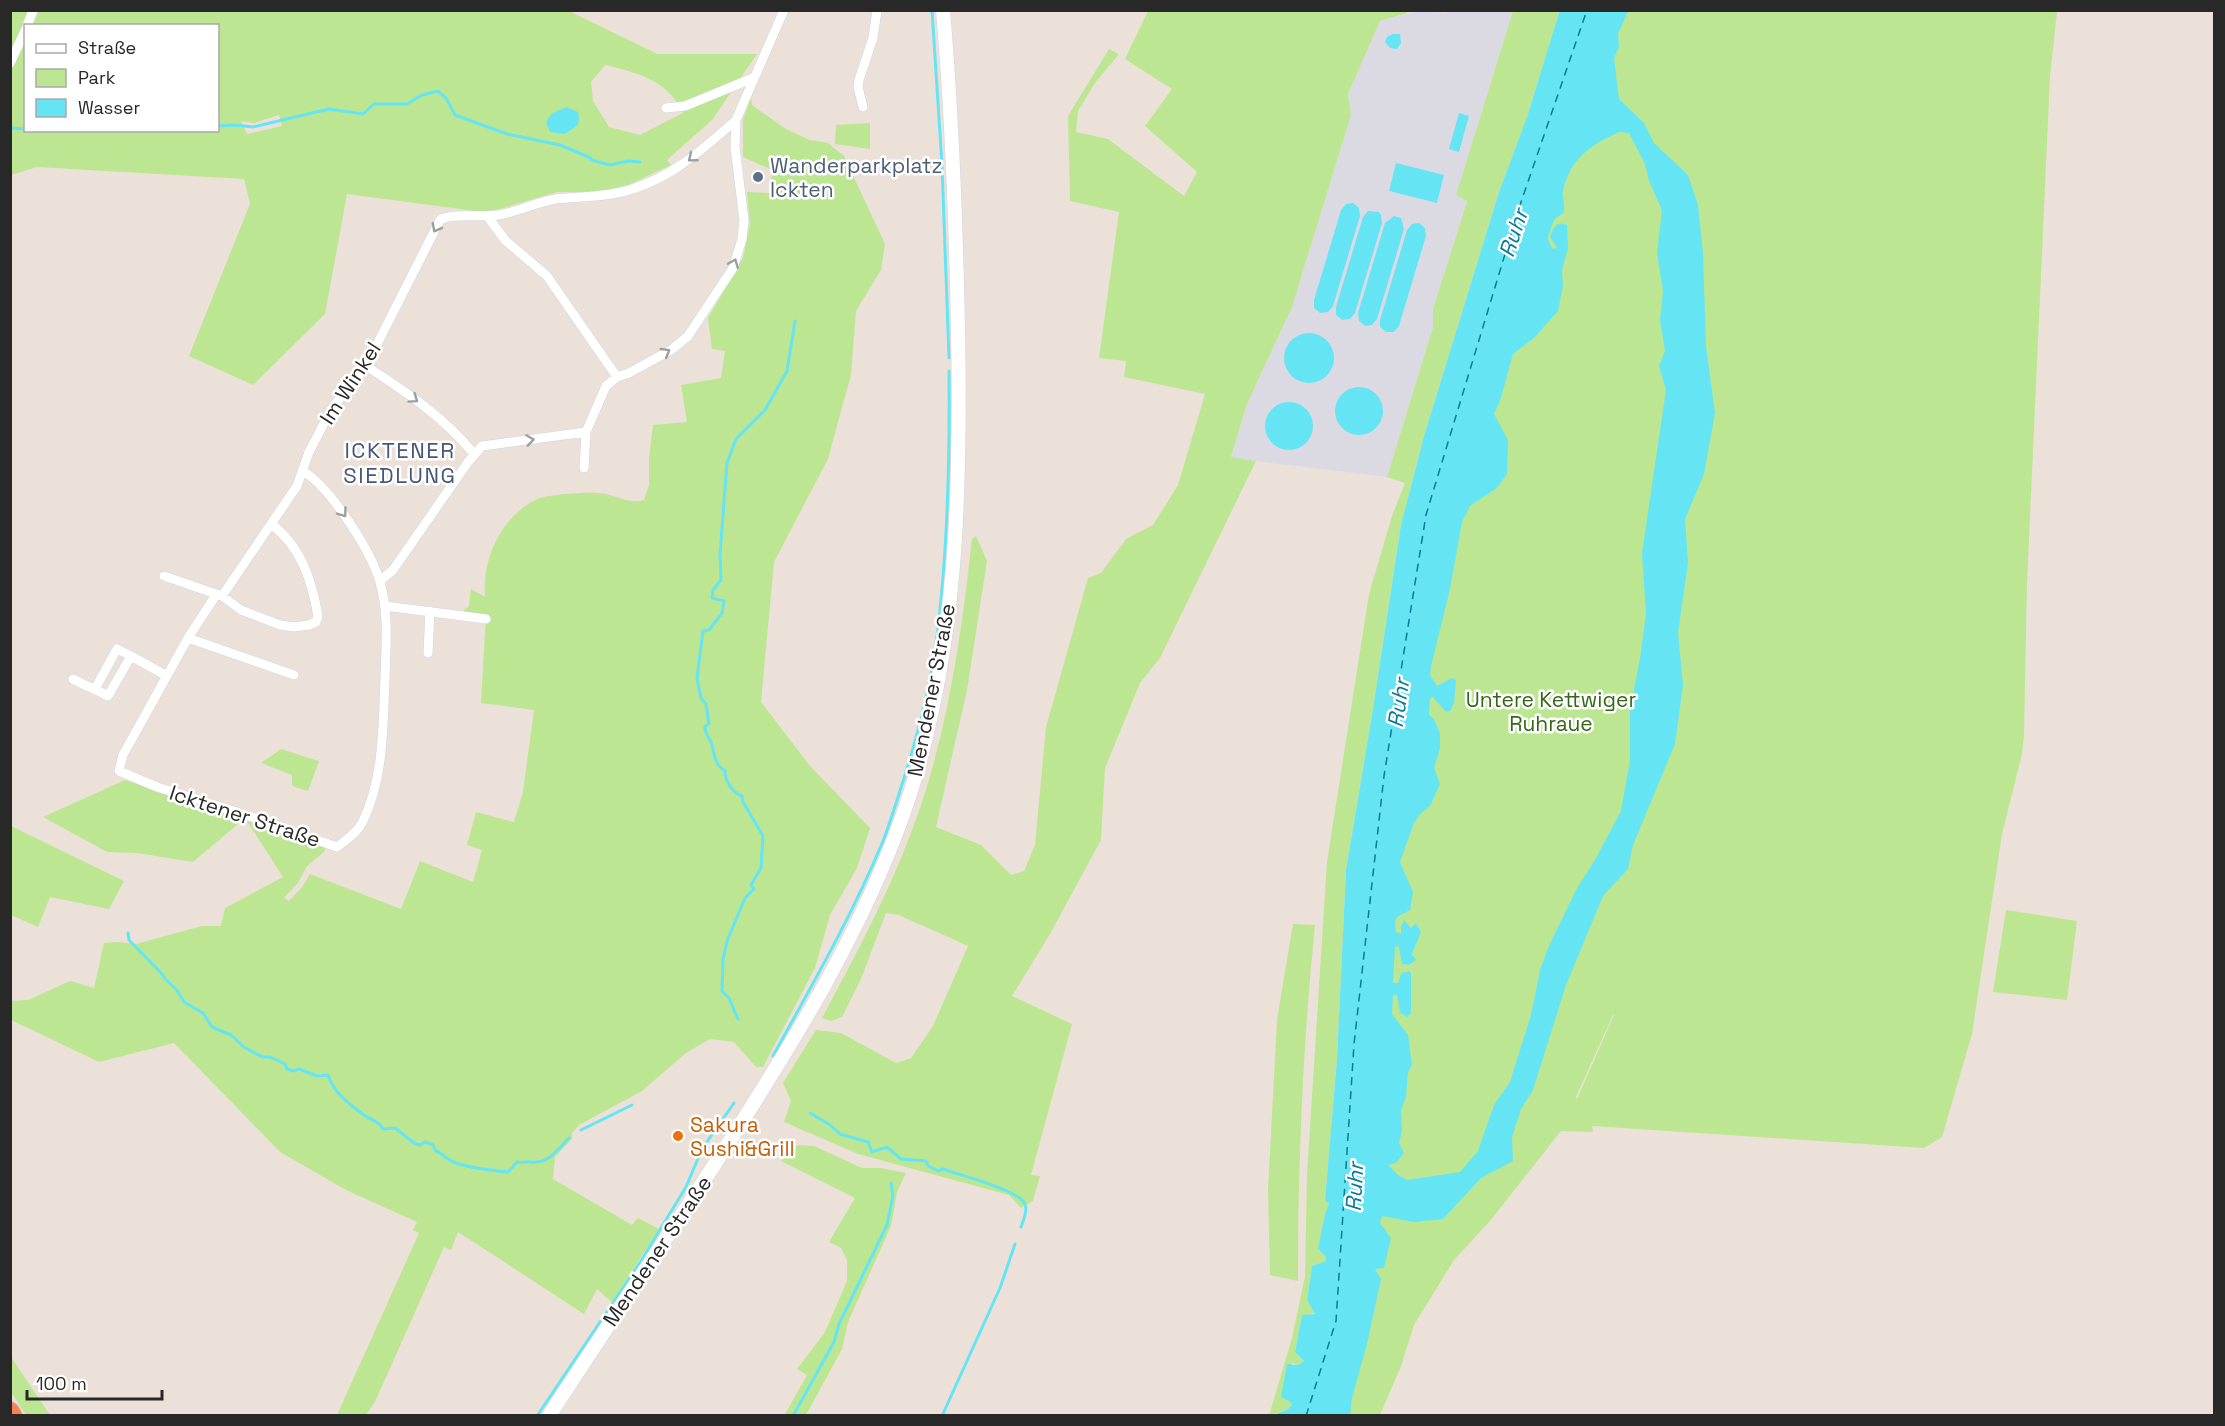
<svg xmlns="http://www.w3.org/2000/svg" width="2225" height="1426" font-family="'Space Grotesk',sans-serif">
<style>
.industrial{fill:#dbdae3}
.green{fill:#bce692;fill-rule:evenodd}
.water{fill:#65e5f4;fill-rule:evenodd}
.lines{fill:none;stroke-linecap:round;stroke-linejoin:round}
.stream{stroke:#65e5f4;stroke-width:3}
.ferry{stroke:#077c97;stroke-width:1.5;stroke-dasharray:8 6;stroke-linecap:butt}
.street-casing{stroke:#ced5e2;stroke-width:10}
.secondary-casing{stroke:#ced5e2;stroke-width:15}
.highway-casing{stroke:#c3c3c3;stroke-width:20}
.street{stroke:#fff;stroke-width:9}
.secondary{stroke:#fff;stroke-width:14}
.highway{stroke:#ff8051;stroke-width:18}
.oneway{stroke:#9e9e9e}
.service-dot{fill:#5c6f8a;stroke:#fff;stroke-width:2}
.food-dot{fill:#e8710a;stroke:#fff;stroke-width:2}
.labels{text-anchor:middle;dominant-baseline:central;stroke-width:5;stroke-linejoin:round;paint-order:stroke}
.service-label{font-size:21px;fill:#4e5e75;stroke:#fff;text-anchor:start}
.street-label{font-size:21px;fill:#282828;stroke:#fff}
.park-label{font-size:21px;fill:#346816;stroke:#fff}
.food-label{font-size:21px;fill:#c56008;stroke:#fff;text-anchor:start}
.water-label{font-size:22px;font-style:italic;fill:#077c97;stroke:#fff}
.neighbourhood-label{font-size:22px;letter-spacing:1.5px;fill:#47587b;stroke:#fff}
</style>
<rect width="100%" height="100%" fill="#ece1d9"/>
<path class="industrial" d="M 1417,11 L 1432,11 L 1447,14 L 1448,11 L 1513,11 L 1456,195 L 1467,200 L 1433,309 L 1433,327 L 1387,477 L 1231,458 L 1247,404 L 1292,307 L 1351,115 L 1348,94 L 1380,21 Z"/>
<path class="green" d="M 11,11 L 29,11 L 11,56 Z
M 39,11 L 569,11 L 657,54 L 757,54 L 712,120 L 667,160 L 671,165 L 628,185 L 599,192 L 557,192 L 500,209 L 483,212 L 347,194 L 325,314 L 253,385 L 189,356 L 250,204 L 244,179 L 37,167 L 11,175 L 11,69 L 15,64 L 25,41 L 26,130 L 218,130 L 218,26 L 33,25 ZM 605,65 C 636,72 669,81 683,113 L 640,135 L 609,127 L 593,101 L 591,82 ZM 279,115 L 282,126 L 247,134 L 241,121 L 254,123 Z
M 1148,11 L 1406,10 L 1407,13 L 1380,21 L 1348,94 L 1351,115 L 1292,307 L 1247,404 L 1231,457 L 1256,461 L 1160,658 L 1140,683 L 1105,768 L 1101,840 L 1050,934 L 1012,996 L 1072,1024 L 1031,1175 L 1040,1176 L 1033,1201 L 1021,1208 L 1009,1195 L 858,1154 L 784,1122 L 791,1101 L 783,1083 L 816,1030 L 841,1033 L 896,1063 L 911,1058 L 933,1026 L 968,946 L 899,915 L 886,913 L 861,979 L 842,1017 L 831,1021 L 822,1018 C 854,958 887,897 911,833 C 947,739 961,638 972,539 L 976,536 L 987,561 L 967,690 L 936,827 L 981,845 L 1011,875 L 1024,871 L 1035,845 L 1046,727 L 1088,578 L 1101,573 L 1126,539 L 1153,525 L 1178,485 L 1205,394 L 1124,377 L 1126,361 L 1099,358 L 1119,212 L 1070,201 L 1068,116 L 1109,49 L 1119,54 L 1095,83 L 1078,111 L 1076,132 L 1108,139 L 1184,196 L 1197,172 L 1145,126 L 1172,89 L 1125,59 Z
M 1513,11 L 1560,11 L 1527,117 L 1499,192 L 1424,436 L 1401,525 L 1372,715 L 1346,870 L 1337,1059 L 1325,1200 L 1329,1204 L 1318,1249 L 1326,1257 L 1326,1261 L 1312,1266 L 1307,1300 L 1315,1313 L 1302,1316 L 1295,1352 L 1304,1361 L 1298,1365 L 1292,1363 L 1289,1401 L 1292,1405 L 1288,1409 L 1269,1416 L 1292,1338 L 1305,1276 L 1307,1174 L 1327,862 L 1369,594 L 1392,516 L 1405,483 L 1387,477 L 1433,327 L 1433,309 L 1467,201 L 1456,195 Z
M 1609,11 L 2057,11 L 2050,76 L 2027,583 L 2024,735 L 2022,754 L 2002,834 L 1972,1034 L 1942,1137 L 1924,1148 L 1592,1126 L 1593,1132 L 1561,1131 L 1490,1221 L 1454,1260 L 1414,1325 L 1401,1366 L 1380,1415 L 1313,1416 L 1403,693 ZM 1613,1015 L 1614,1015 L 1577,1099 L 1576,1097 Z
M 751,98 L 752,105 L 786,129 L 810,140 L 828,143 L 844,156 L 885,244 L 881,270 L 856,311 L 851,375 L 828,459 L 774,562 L 761,702 L 810,766 L 870,828 L 857,868 L 830,915 L 815,968 L 763,1067 L 756,1067 L 734,1042 L 710,1039 L 686,1053 L 642,1091 L 579,1125 L 572,1133 L 572,1139 L 555,1157 L 553,1179 L 632,1225 L 638,1218 L 659,1229 L 612,1302 L 597,1289 L 584,1314 L 458,1232 L 451,1250 L 444,1247 L 375,1402 L 366,1415 L 337,1415 L 419,1233 L 413,1230 L 417,1222 L 346,1190 L 280,1152 L 174,1043 L 99,1062 L 11,1020 L 11,1001 L 28,1000 L 70,981 L 94,988 L 104,943 L 117,942 L 136,944 L 202,926 L 221,926 L 225,908 L 283,877 L 245,818 L 193,862 L 137,853 L 107,852 L 43,817 L 125,780 L 245,818 L 324,846 L 325,851 L 307,866 L 298,883 L 284,898 L 289,901 L 302,887 L 310,874 L 401,909 L 420,861 L 473,882 L 482,850 L 467,845 L 476,812 L 514,822 L 523,792 L 534,710 L 481,703 L 486,615 L 462,612 L 469,606 L 471,589 L 485,597 C 482,559 500,519 535,500 C 547,494 586,492 599,493 C 615,494 629,505 644,500 L 649,485 L 649,459 L 653,425 L 687,422 L 681,385 L 721,378 L 725,351 L 712,349 L 708,318 L 743,258 L 750,224 L 747,192 L 770,193 L 772,170 L 743,157 L 743,120 Z
M 870,123 L 870,149 L 835,144 L 836,125 Z
M 281,749 L 319,761 L 308,791 L 292,786 L 292,775 L 261,763 Z
M 11,826 L 124,881 L 109,909 L 50,897 L 38,927 L 11,915 Z
M 2006,910 L 2077,921 L 2067,1000 L 1993,992 Z
M 1293,924 L 1315,925 C 1303,1043 1298,1162 1298,1281 L 1270,1275 L 1268,1190 L 1277,1020 Z
M 798,1145 L 814,1146 L 862,1168 L 881,1168 L 906,1173 L 897,1192 L 891,1226 L 848,1322 L 842,1349 L 806,1415 L 784,1416 L 807,1375 L 797,1369 L 825,1332 L 847,1281 L 847,1260 L 841,1248 L 829,1242 L 855,1198 L 781,1161 Z
M 10,1357 L 11,1357 L 50,1415 L 26,1415 L 11,1392 Z"/>
<path class="water" d="M 1560,10 L 1628,11 L 1618,34 L 1619,47 L 1614,58 L 1619,99 L 1644,123 L 1654,143 L 1688,175 L 1698,205 L 1703,253 L 1706,346 L 1715,413 L 1704,474 L 1685,519 L 1688,563 L 1678,633 L 1683,685 L 1675,744 L 1633,845 L 1628,869 L 1603,896 L 1566,985 L 1533,1090 L 1521,1109 L 1512,1137 L 1513,1161 L 1481,1178 L 1443,1219 L 1414,1222 L 1382,1216 L 1380,1223 L 1391,1238 L 1384,1268 L 1375,1269 L 1381,1279 L 1367,1344 L 1352,1398 L 1350,1415 L 1274,1415 L 1288,1409 L 1292,1405 L 1289,1401 L 1281,1397 L 1287,1364 L 1298,1365 L 1304,1361 L 1295,1352 L 1302,1315 L 1315,1314 L 1307,1300 L 1312,1266 L 1326,1261 L 1326,1257 L 1318,1249 L 1325,1214 L 1329,1204 L 1325,1200 L 1337,1059 L 1346,870 L 1372,715 L 1401,525 L 1424,436 L 1499,192 L 1527,117 ZM 1619,132 L 1629,133 L 1645,164 L 1649,181 L 1662,210 L 1657,253 L 1663,291 L 1660,320 L 1665,351 L 1659,366 L 1666,390 L 1642,553 L 1646,614 L 1640,658 L 1630,711 L 1630,760 L 1621,811 L 1596,858 L 1576,890 L 1548,948 L 1540,970 L 1531,1015 L 1510,1082 L 1494,1105 L 1478,1151 L 1460,1172 L 1407,1180 L 1398,1175 L 1388,1165 L 1396,1163 L 1404,1153 L 1399,1143 L 1402,1130 L 1401,1110 L 1406,1097 L 1408,1072 L 1412,1065 L 1408,1035 L 1392,1014 L 1393,995 L 1397,995 L 1400,1012 L 1407,1017 L 1411,1013 L 1411,973 L 1409,971 L 1401,973 L 1398,983 L 1393,983 L 1395,947 L 1397,946 L 1399,947 L 1402,964 L 1409,965 L 1416,960 L 1412,954 L 1421,932 L 1416,923 L 1411,928 L 1404,920 L 1401,927 L 1401,934 L 1396,932 L 1395,922 L 1397,917 L 1410,910 L 1413,892 L 1400,862 L 1414,823 L 1422,812 L 1430,806 L 1440,784 L 1434,768 L 1440,748 L 1440,733 L 1434,719 L 1429,715 L 1430,699 L 1432,696 L 1446,712 L 1450,711 L 1454,703 L 1456,680 L 1452,678 L 1437,686 L 1430,675 L 1431,666 L 1450,589 L 1462,522 L 1470,506 L 1497,488 L 1507,474 L 1508,440 L 1494,414 L 1500,401 L 1513,354 L 1534,338 L 1558,311 L 1563,286 L 1562,270 L 1568,248 L 1567,225 C 1556,221 1553,228 1550,237 L 1557,248 L 1553,249 C 1547,240 1547,238 1551,228 C 1552,225 1553,222 1555,219 C 1558,215 1563,216 1564,210 C 1565,204 1562,197 1563,191 C 1570,158 1591,145 1619,132 Z
M 1393,34 L 1400,34 L 1401,43 L 1397,49 L 1390,48 L 1385,42 L 1387,37 Z
M 566,107 L 578,112 L 579,117 L 578,125 L 565,134 L 550,132 L 546,122 L 551,114 Z
M 1459,113 L 1469,116 L 1459,152 L 1449,149 Z
M 1396,163 L 1444,175 L 1437,203 L 1389,191 Z
M 1353,203 L 1359,208 L 1360,216 L 1333,306 L 1328,312 L 1320,313 L 1314,308 L 1314,300 L 1341,210 L 1346,204 Z
M 1368,211 L 1379,212 L 1381,215 L 1382,223 L 1355,313 L 1350,319 L 1342,320 L 1336,315 L 1336,307 L 1363,217 Z
M 1394,216 L 1401,218 L 1404,229 L 1377,319 L 1372,325 L 1365,326 L 1359,321 L 1358,313 L 1385,223 Z
M 1419,223 L 1425,228 L 1426,236 L 1399,326 L 1394,332 L 1386,332 L 1380,327 L 1380,320 L 1407,230 L 1412,224 Z
M1284 358a25 25 0 1 1 50 0a25 25 0 1 1-50 0Z
M1335 411a24 24 0 1 1 48 0a24 24 0 1 1-48 0Z
M1265 426a24 24 0 1 1 48 0a24 24 0 1 1-48 0Z"/>
<g class="lines">
<path class="stream" d="M 932,10 L 942,165 L 949,358
M 218,126 L 235,125 L 253,127 L 329,109 L 363,114 L 374,104 L 407,104 L 422,95 L 438,91 L 446,98 L 455,115 L 507,134 L 560,145 L 591,158 L 591,160 L 610,165 L 628,161 L 640,162
M 10,128 L 26,129
M 128,933 L 129,940 L 163,975 L 165,979 L 176,989 L 184,1002 L 203,1013 L 212,1027 L 231,1035 L 244,1047 L 262,1057 L 270,1057 L 285,1064 L 287,1069 L 294,1071 L 299,1069 L 317,1076 L 328,1075 C 333,1092 350,1105 364,1115 C 371,1120 379,1121 383,1129 L 395,1128 L 414,1143 L 420,1145 L 425,1142 L 433,1145 L 436,1151 C 443,1154 449,1161 456,1163 C 473,1169 490,1170 508,1172 L 517,1162 C 523,1164 525,1161 531,1162 C 549,1164 557,1150 569,1138
M 738,1019 L 729,998 L 722,991 L 723,960 L 727,941 L 745,898 L 754,889 L 751,885 L 761,868 L 763,836 L 743,802 L 742,796 C 733,793 725,781 725,771 C 714,764 715,756 712,745 C 710,737 704,734 705,726 L 709,724 L 706,704 L 701,698 L 697,678 L 703,631 L 709,630 L 722,613 L 724,601 L 712,598 L 713,590 L 721,580 L 720,554 L 727,463 L 736,439 L 765,410 L 787,371 L 795,321
M 773,1056 C 812,985 852,916 883,841 C 889,826 894,809 899,794 C 915,745 929,695 936,644 C 948,553 950,462 949,371
M 810,1113 L 830,1125 L 840,1134 L 868,1142 L 872,1152 L 887,1147 L 901,1159 L 926,1161 L 928,1166 L 938,1171 L 943,1169 C 959,1175 1019,1190 1025,1204 C 1028,1211 1023,1221 1021,1227
M 581,1130 L 632,1105
M 537,1416 L 641,1261 L 686,1187 L 702,1149 L 734,1103
M 793,1416 L 834,1342 L 839,1324 L 887,1225 L 893,1196 L 891,1183
M 942,1416 L 1000,1288 L 1015,1244"/>
<path class="ferry" d="M 1306,1416 L 1336,1321 L 1354,1044 L 1384,776 L 1426,515 L 1519,208 L 1587,10"/>
<g class="street-casing">
<path id="street" d="M 27,26 L 33,10
M 10,63 L 26,29
M 863,107 L 858,87 L 859,80 L 873,38 L 877,10
M 666,108 L 685,106 L 753,78
M 488,217 L 505,240 L 547,276 L 617,377
M 366,366 C 405,391 445,418 474,454
M 584,468 L 586,432
M 164,576 L 222,596 L 241,610 L 280,625 L 293,627 L 309,625 L 316,622 L 318,616 C 312,581 301,546 271,524
M 380,581 L 393,570 L 468,462 L 482,446 L 586,432 L 606,386 L 617,377 L 629,373 L 671,350 L 688,336 L 733,268 L 742,239 L 744,220 L 735,147 L 736,120 L 784,10
M 216,595 L 188,638 L 123,755 L 119,771 L 157,787 L 243,814 L 337,847 C 347,839 358,832 363,821 C 384,779 383,723 385,678 C 386,646 389,613 380,582 C 371,551 331,488 303,471
M 222,596 L 297,486 L 309,452 L 332,408 L 366,366 L 440,220 C 451,212 482,218 498,215 C 518,212 536,202 556,199 C 574,197 593,197 611,194 C 662,186 699,153 736,120
M 385,606 L 486,619
M 188,638 L 294,675
M 428,653 L 430,611
M 73,679 C 85,686 96,689 108,696 L 131,656 L 167,676
M 95,689 L 117,649 L 131,656"/>
</g>
<g class="secondary-casing">
<path id="secondary" d="M 549,1416 C 605,1329 664,1243 720,1156 C 791,1046 862,933 905,809 C 958,655 961,489 958,329 C 956,223 952,116 943,10"/>
</g>
<g class="highway-casing">
<path id="highway" d="M 10,1411 L 13,1416"/>
</g>
<use href="#street" class="street"/>
<use href="#secondary" class="secondary"/>
<use href="#highway" class="highway"/>
</g>
<defs><path id="oneway-chevron" d="M-2-3.5L2.5 0L-2 3.5" fill="none" stroke-width="1.6" stroke-linecap="round" stroke-linejoin="round" transform="scale(1.5)"/></defs>
<g class="oneway">
<use href="#oneway-chevron" transform="translate(692 158) rotate(141)"/>
<use href="#oneway-chevron" transform="translate(436 228) rotate(118)"/>
<use href="#oneway-chevron" transform="translate(734 263) rotate(-68)"/>
<use href="#oneway-chevron" transform="translate(666 352) rotate(-31)"/>
<use href="#oneway-chevron" transform="translate(414 399) rotate(35)"/>
<use href="#oneway-chevron" transform="translate(530 440) rotate(-8)"/>
<use href="#oneway-chevron" transform="translate(343 513) rotate(54)"/>
</g>
<circle class="service-dot" cx="758" cy="177" r="6"/>
<circle class="food-dot" cx="678" cy="1136" r="6"/>
<g class="labels">
<g class="service-label">
<text x="770" y="165">Wanderparkplatz<tspan x="770" dy="24">Ickten</tspan></text>
</g>
<g class="street-label">
<text transform="translate(350 383) rotate(-57)">Im Winkel</text>
<text transform="translate(931 690) rotate(-79)">Mendener Straße</text>
<text transform="translate(245 816) rotate(18)">Icktener Straße</text>
<text transform="translate(657 1251) rotate(-56)">Mendener Straße</text>
</g>
<g class="park-label">
<text x="1551" y="699">Untere Kettwiger<tspan x="1551" dy="24">Ruhraue</tspan></text>
</g>
<g class="food-label">
<text x="690" y="1124">Sakura<tspan x="690" dy="24">Sushi&amp;Grill</tspan></text>
</g>
<g class="water-label">
<text transform="translate(1513 233) rotate(-72)">Ruhr</text>
<text transform="translate(1398 703) rotate(-82)">Ruhr</text>
<text transform="translate(1354 1187) rotate(-87)">Ruhr</text>
</g>
<g class="neighbourhood-label">
<text x="400" y="450">ICKTENER<tspan x="400" dy="25">SIEDLUNG</tspan></text>
</g>
</g>
<rect width="2225" height="1426" fill="none" stroke="#282828" stroke-width="24"/>
<rect x="24" y="24" width="195" height="108" fill="#ffffff" stroke="#a9a9a9" stroke-width="1.5"/>
<rect x="36" y="44" width="30" height="9" fill="#ffffff" stroke="#a9a9a9" stroke-width="1.5"/>
<text x="78" y="54" font-size="18" fill="#282828">Straße</text>
<rect x="36" y="69" width="30" height="18" fill="#bce692" stroke="#a9a9a9" stroke-width="1.5"/>
<text x="78" y="84" font-size="18" fill="#282828">Park</text>
<rect x="36" y="99" width="30" height="18" fill="#65e5f4" stroke="#a9a9a9" stroke-width="1.5"/>
<text x="78" y="114" font-size="18" fill="#282828">Wasser</text>
<path d="M27 1390v9h135v-9" fill="none" stroke="#282828" stroke-width="3"/>
<text x="36" y="1390" font-size="18" fill="#282828" stroke="#ffffff" stroke-width="4.5" paint-order="stroke">100 m</text>
</svg>
